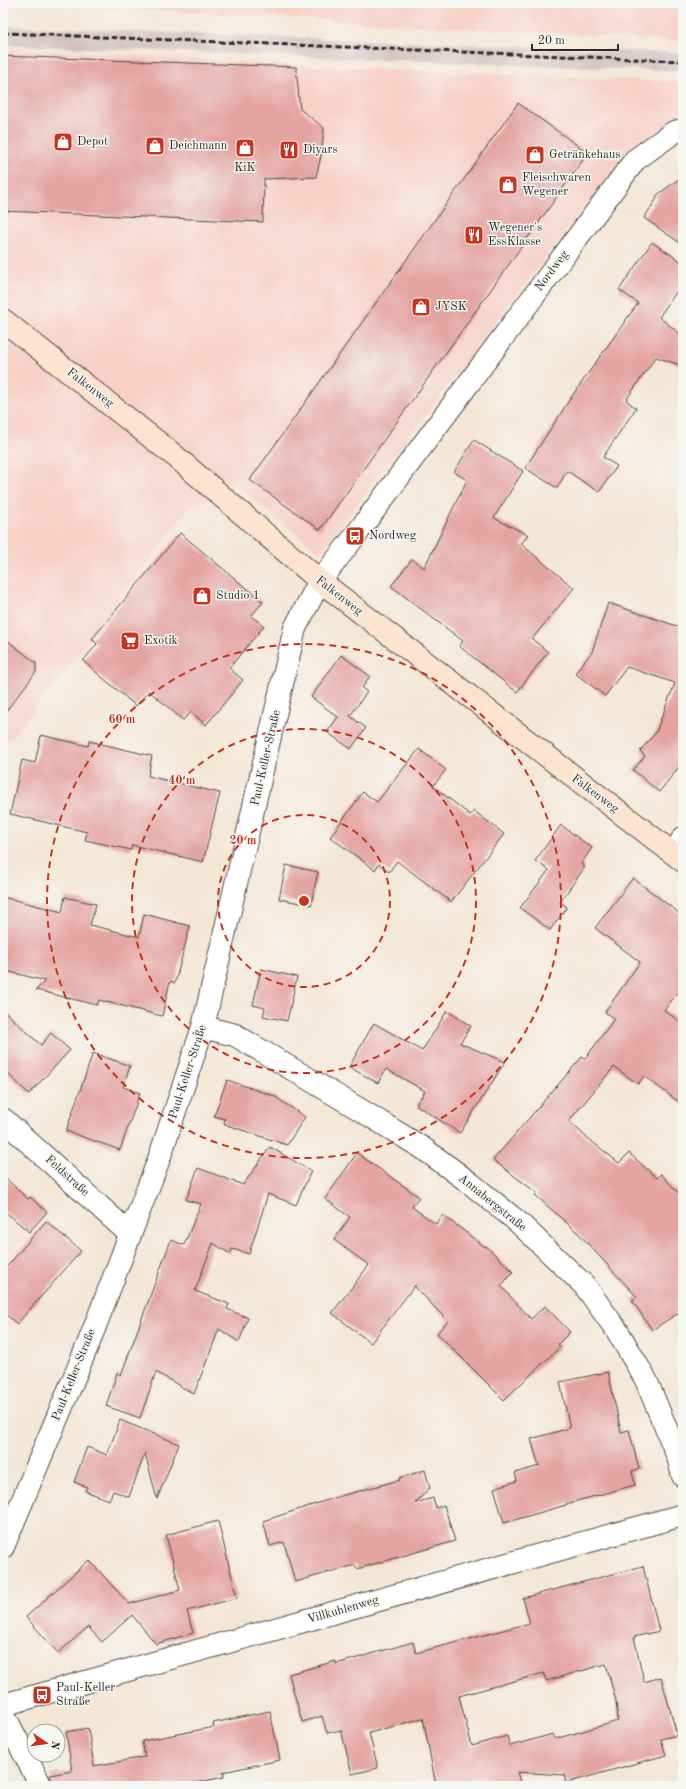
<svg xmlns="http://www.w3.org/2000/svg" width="686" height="1789" font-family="'Old Standard TT',serif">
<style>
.built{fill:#f7d1c6}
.industrial{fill:#d2bfbf}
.building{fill:#e4a4a0;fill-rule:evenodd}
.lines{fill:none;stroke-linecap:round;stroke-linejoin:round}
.minor-casing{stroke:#494744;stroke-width:24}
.secondary-casing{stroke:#494744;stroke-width:24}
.minor{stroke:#fff;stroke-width:22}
.secondary{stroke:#fde4d1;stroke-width:22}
.rail{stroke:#2b2b2b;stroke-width:3;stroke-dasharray:6 3;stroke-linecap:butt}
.ring{fill:none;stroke:#c8321e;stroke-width:2;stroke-dasharray:7 5}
.labels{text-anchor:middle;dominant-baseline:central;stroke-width:3;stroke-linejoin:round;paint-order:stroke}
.poi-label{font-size:12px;fill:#2b2b2b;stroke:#f6f6f2;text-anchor:start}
.street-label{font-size:12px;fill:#2b2b2b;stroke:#f6f6f2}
.centre{fill:#c8321e;stroke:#f6f6f2;stroke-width:2}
.ring-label{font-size:12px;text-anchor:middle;font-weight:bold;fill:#c8321e;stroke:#f6f6f2;stroke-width:3;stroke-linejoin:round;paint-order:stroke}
</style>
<rect width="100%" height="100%" fill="#f6f6f2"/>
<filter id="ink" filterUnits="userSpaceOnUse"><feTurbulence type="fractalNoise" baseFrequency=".025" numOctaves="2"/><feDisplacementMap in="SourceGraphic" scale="8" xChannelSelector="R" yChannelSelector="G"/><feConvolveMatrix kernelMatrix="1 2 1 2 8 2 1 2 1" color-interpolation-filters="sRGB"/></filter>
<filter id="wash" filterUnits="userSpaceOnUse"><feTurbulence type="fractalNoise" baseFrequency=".012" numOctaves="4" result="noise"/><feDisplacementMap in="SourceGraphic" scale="16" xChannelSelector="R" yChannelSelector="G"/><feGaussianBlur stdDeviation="0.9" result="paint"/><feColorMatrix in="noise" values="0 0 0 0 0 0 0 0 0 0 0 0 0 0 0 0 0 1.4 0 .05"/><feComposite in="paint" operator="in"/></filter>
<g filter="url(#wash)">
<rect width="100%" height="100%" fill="#f4e7d5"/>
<path class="built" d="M 37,3 L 683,3 L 683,41 Z
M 3,48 L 331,67 L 683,82 L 683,118 L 628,150 L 320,553 L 235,484 L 188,509 L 61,677 L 3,747 Z"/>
<path class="industrial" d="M 3,26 L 683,53 L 683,71 L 3,45 Z"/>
<g id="blocks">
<path class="building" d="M 3,56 L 296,67 L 300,109 L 324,128 L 321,156 L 316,177 L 264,179 L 263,222 L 3,211 Z
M 518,103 L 588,153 L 320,530 L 250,480 Z
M 683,176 L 683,245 L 644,218 L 657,198 L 656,196 Z
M 652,242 L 683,263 L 683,282 L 659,317 L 683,336 L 683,366 L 656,357 L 626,400 L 636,408 L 603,457 L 617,466 L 599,492 L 567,471 L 557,488 L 525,468 L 572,396 L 638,303 L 619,290 Z
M 474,440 L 523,471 L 494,518 L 528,535 L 521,544 L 574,588 L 532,639 L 548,652 L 517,692 L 459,646 L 463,641 L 391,586 L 412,559 L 424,568 L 467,480 L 454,472 Z
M 180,533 L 263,602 L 251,616 L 264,626 L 229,668 L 243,680 L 206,725 L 191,712 L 183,720 L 149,691 L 136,706 L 83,661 L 97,644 L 92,639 Z
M 608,603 L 683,628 L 683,762 L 659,792 L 633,770 L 645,756 L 640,751 L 656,732 L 675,683 L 627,667 L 605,696 L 575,673 L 592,652 Z
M 3,637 L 36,663 L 36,672 L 3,715 Z
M 341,655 L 370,676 L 362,688 L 367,692 L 350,716 L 366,728 L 351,749 L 327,732 L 338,717 L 311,697 Z
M 41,735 L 88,746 L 89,741 L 152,756 L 148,776 L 220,793 L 203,862 L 132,845 L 131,850 L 85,840 L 87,832 L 10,814 L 22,760 L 35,763 Z
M 419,749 L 446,770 L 433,786 L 470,815 L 474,811 L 504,834 L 451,902 L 397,861 L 389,872 L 379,864 L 375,870 L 330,837 L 363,792 L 377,802 Z
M 561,825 L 592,848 L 581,864 L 585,867 L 560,902 L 567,907 L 550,930 L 520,908 L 549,870 L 535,861 Z
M 286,865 L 318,872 L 311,905 L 279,899 Z
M 633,878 L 683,916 L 683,986 L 664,1010 L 683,1024 L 683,1105 L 644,1076 L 638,1084 L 614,1067 L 569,1121 L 585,1136 L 619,1163 L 629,1153 L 657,1178 L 661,1174 L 683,1198 L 683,1310 L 652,1330 L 632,1300 L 637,1297 L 578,1233 L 535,1195 L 537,1193 L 493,1160 L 582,1057 L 585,1059 L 614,1019 L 605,1012 L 640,962 L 595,928 Z
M 3,897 L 62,912 L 65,897 L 96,904 L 90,925 L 139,937 L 144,914 L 190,926 L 175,983 L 170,981 L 162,1016 L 99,1000 L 97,1005 L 36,990 L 45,981 L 3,970 Z
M 261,969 L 297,977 L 287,1021 L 263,1016 L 265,1008 L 253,1005 Z
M 3,1010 L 41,1045 L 51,1033 L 70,1050 L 29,1094 L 3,1069 Z
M 447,1011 L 471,1026 L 460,1043 L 505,1062 L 460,1133 L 416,1105 L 425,1091 L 386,1069 L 378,1083 L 349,1067 L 374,1023 L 422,1051 Z
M 93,1053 L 130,1066 L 123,1087 L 140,1093 L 120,1150 L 66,1131 Z
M 227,1080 L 274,1096 L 305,1117 L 287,1145 L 224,1124 L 225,1119 L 214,1116 Z
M 270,1147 L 311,1171 L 296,1205 L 268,1194 L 249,1254 L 232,1249 L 230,1254 L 213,1243 L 195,1291 L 229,1304 L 227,1309 L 248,1318 L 239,1342 L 219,1329 L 194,1394 L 156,1372 L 140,1418 L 106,1406 L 117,1373 L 121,1375 L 171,1240 L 184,1245 L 201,1204 L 186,1200 L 198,1168 L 243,1185 Z
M 357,1153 L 419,1197 L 412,1207 L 436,1224 L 443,1215 L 485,1247 L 486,1246 L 513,1272 L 501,1286 L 531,1319 L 545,1306 L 570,1332 L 558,1344 L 560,1347 L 504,1400 L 437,1333 L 448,1321 L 415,1287 L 415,1285 L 371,1343 L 332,1313 L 369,1265 L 334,1240 L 350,1217 L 325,1199 Z
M 3,1176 L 28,1199 L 30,1197 L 47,1212 L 29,1232 L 3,1210 Z
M 46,1221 L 81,1251 L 17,1324 L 3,1312 L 3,1271 Z
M 608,1372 L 621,1432 L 629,1430 L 639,1469 L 632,1471 L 635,1485 L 566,1504 L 566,1505 L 504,1523 L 494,1488 L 517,1481 L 515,1473 L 539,1466 L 531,1439 L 570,1428 L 560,1382 Z
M 120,1420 L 179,1444 L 157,1499 L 145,1453 L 129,1497 L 113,1491 L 109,1500 L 85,1491 L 87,1487 L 74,1482 L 87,1447 L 107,1455 Z
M 425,1470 L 430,1488 L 415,1503 L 433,1498 L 436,1508 L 444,1505 L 455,1541 L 357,1569 L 355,1565 L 295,1582 L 284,1542 L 270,1546 L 263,1521 L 337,1497 L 400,1480 L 399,1478 Z
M 218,1521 L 237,1598 L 187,1611 L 193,1633 L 156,1644 L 132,1615 L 102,1642 L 88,1627 L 58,1653 L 26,1617 L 89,1560 L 129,1604 L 180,1590 L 166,1535 Z
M 643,1566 L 659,1631 L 634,1637 L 644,1682 L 661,1677 L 677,1735 L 661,1739 L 666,1755 L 566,1783 L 564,1775 L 517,1772 L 521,1786 L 436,1786 L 423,1718 L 369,1733 L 378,1768 L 352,1774 L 341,1730 L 327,1733 L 322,1716 L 302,1722 L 289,1674 L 336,1661 L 336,1664 L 413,1642 L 416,1653 L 530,1623 L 523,1598 ZM 606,1664 L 616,1701 L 618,1721 L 555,1739 L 553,1734 L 510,1746 L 507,1736 L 472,1746 L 459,1696 L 544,1673 L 546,1681 Z
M 270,1711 L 280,1760 L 223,1772 L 224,1777 L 179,1786 L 53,1786 L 51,1777 L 50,1775 L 72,1771 L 66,1732 L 88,1728 L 94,1766 L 145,1757 L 142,1741 L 214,1727 L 213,1723 Z"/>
</g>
</g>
<g filter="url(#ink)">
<use href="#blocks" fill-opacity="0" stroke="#494744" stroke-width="1"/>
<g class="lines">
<g class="minor-casing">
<path id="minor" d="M 675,854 L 683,838
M 203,1027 L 235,1035 L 359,1109 L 424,1149 L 470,1183 L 518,1222 L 585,1286 L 618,1332 L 646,1380 L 678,1457 L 683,1476
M 3,1119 L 130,1234
M 3,1547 L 89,1342 L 159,1159 L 203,1027 L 295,628 L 320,581 L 355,536 L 635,160 L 674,132 L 683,130
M 3,1705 L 683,1515
M 3,1713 L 41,1786"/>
</g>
<g class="secondary-casing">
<path id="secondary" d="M 3,320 L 175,456 L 320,581 L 683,861"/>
</g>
<use href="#minor" class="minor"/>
<use href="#secondary" class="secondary"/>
<path class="rail" d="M 3,33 L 683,61"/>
</g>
</g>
<g class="ring">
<circle cx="304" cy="901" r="86"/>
<circle cx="304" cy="901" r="172"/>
<circle cx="304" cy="901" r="257"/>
</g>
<defs>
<g id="shop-square" transform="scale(1)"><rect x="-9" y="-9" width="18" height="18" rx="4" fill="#c8321e" stroke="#f6f6f2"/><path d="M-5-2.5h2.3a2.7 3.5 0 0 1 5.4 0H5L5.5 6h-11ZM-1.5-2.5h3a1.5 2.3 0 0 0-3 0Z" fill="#fff"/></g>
<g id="restaurant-square" transform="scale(1)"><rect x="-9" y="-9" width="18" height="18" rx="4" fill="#c8321e" stroke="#f6f6f2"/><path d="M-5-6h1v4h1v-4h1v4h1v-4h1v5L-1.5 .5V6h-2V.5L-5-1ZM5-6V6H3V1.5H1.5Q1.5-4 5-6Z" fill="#fff"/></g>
<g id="bus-square" transform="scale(1)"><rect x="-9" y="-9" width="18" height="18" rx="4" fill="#c8321e" stroke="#f6f6f2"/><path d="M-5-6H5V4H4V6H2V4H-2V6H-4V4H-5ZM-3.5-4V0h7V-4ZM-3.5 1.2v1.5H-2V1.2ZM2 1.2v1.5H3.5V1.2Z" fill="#fff"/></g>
<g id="supermarket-square" transform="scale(1)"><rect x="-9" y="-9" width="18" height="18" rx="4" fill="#c8321e" stroke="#f6f6f2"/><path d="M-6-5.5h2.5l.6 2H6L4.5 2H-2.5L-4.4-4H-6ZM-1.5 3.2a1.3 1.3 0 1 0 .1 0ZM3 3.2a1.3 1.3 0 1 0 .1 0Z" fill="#fff"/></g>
</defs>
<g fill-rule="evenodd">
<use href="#shop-square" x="63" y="142"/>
<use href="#shop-square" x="155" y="146"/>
<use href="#shop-square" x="245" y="148"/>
<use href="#restaurant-square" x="289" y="150"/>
<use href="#shop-square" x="535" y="155"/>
<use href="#shop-square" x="508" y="185"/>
<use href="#restaurant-square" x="474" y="235"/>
<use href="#shop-square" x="421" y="307"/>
<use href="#bus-square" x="355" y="536"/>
<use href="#shop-square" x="202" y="596"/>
<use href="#supermarket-square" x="130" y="641"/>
<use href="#bus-square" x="42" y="1695"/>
</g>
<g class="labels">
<g class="poi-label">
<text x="77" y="142">Depot</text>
<text x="169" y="146">Deichmann</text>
<text x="303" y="150">Diyars</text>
<text x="549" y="155">Getränkehaus</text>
<text x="245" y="168" text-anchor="middle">KiK</text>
<text x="522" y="178">Fleischwaren<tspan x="522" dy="14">Wegener</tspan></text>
<text x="488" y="228">Wegener's<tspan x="488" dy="14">EssKlasse</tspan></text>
<text x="435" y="307">JYSK</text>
<text x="369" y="536">Nordweg</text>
<text x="216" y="596">Studio 1</text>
<text x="144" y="641">Exotik</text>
<text x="56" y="1688">Paul-Keller<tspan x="56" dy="14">Straße</tspan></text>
</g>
<g class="street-label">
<text transform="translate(552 271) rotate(-53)">Nordweg</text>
<text transform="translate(90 388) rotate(38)">Falkenweg</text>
<text transform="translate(339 596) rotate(38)">Falkenweg</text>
<text transform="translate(266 758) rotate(-77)">Paul-Keller-Straße</text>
<text transform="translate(595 794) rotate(37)">Falkenweg</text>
<text transform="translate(188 1072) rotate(-72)">Paul-Keller-Straße</text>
<text transform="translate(67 1176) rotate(42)">Feldstraße</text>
<text transform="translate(492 1203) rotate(39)">Annabergstraße</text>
<text transform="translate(74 1375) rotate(-68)">Paul-Keller-Straße</text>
<text transform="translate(343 1610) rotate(-16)">Villkuhlenweg</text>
</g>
</g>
<circle cx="304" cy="901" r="6" class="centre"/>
<g class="ring-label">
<text x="122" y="723">60 m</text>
<text x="182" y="784">40 m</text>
<text x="243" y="844">20 m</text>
</g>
<rect width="686" height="1789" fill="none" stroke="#f6f6f2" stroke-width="16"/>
<g transform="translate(46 1743) rotate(103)"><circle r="19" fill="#f6f6f2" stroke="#a5a5a2"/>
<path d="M0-3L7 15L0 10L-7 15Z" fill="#c8321e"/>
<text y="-6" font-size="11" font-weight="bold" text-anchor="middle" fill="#2b2b2b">N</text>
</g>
<path d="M532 44v6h86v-6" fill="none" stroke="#2b2b2b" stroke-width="2"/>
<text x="538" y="44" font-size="12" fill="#2b2b2b" stroke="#f6f6f2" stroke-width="3" paint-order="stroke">20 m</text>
</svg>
